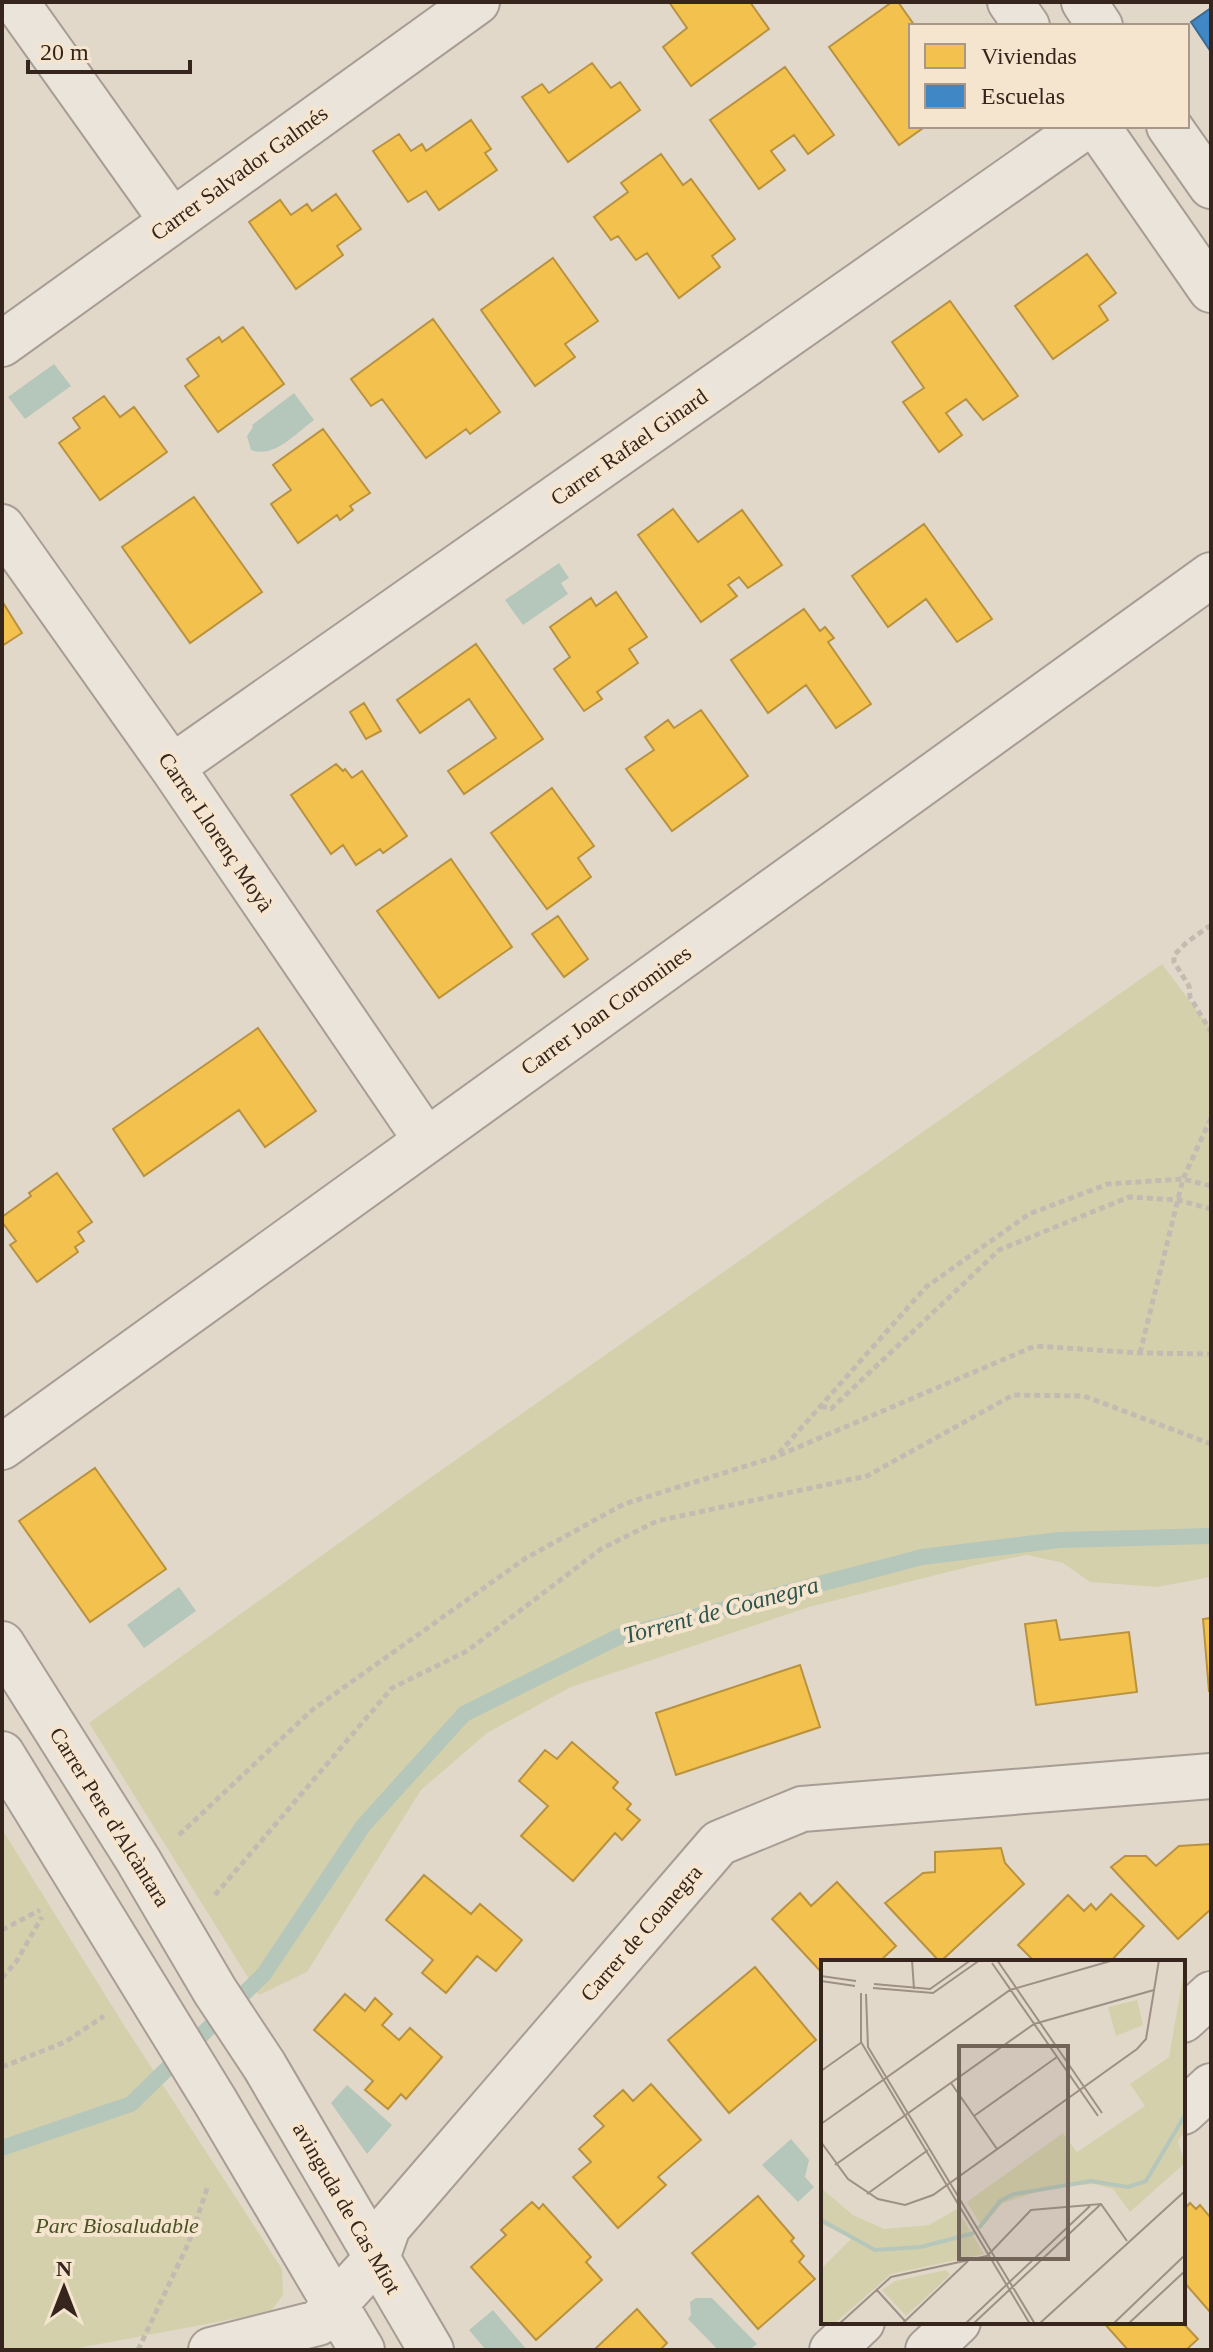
<svg xmlns="http://www.w3.org/2000/svg" width="1213" height="2352" font-family="Georgia,serif">
<style>
.green{fill:#d5d0ac}
.water{fill:#b5c6ba}
.homes{fill:#f2c14e;stroke:#b9923f;stroke-width:2}
.schools{fill:#3f88c5;stroke:#3c6a92;stroke-width:2}
.lines{fill:none;stroke-linecap:round;stroke-linejoin:round}
.stream{stroke:#b5c6ba;stroke-width:16}
.street-casing{stroke:#a79d94;stroke-width:48}
.path{stroke:#c3bbb2;stroke-width:5;stroke-dasharray:6 4;stroke-linecap:butt}
.street{stroke:#eae4db;stroke-width:44}
.labels{text-anchor:middle;dominant-baseline:central;stroke-width:8;stroke-linejoin:round;paint-order:stroke}
.street-label{font-size:22px;fill:#35251c;stroke:#f5e5ce}
.park-label{font-size:22px;font-style:italic;fill:#4a5123;stroke:#f5e5ce}
.water-label{font-size:24px;font-style:italic;fill:#2b554e;stroke:#f5e5ce}
.inset-river{fill:none;stroke:#b5c6ba;stroke-width:4}
.inset-road{fill:none;stroke:#9d9084;stroke-width:2}
.view{fill:#726459;fill-opacity:0.15;stroke:#726459;stroke-width:4}
.inset-edge{fill:none;stroke:#35251c;stroke-width:4}
</style>
<rect width="100%" height="100%" fill="#e2d8ca"/>
<path class="green" d="M 1162,964 L 1211,1029 L 1211,1577 L 1157,1587 L 1090,1582 L 1063,1563 L 1027,1555 L 972,1566 L 809,1607 L 571,1687 L 487,1733 L 421,1790 L 307,1972 L 259,1995 L 89,1723 L 410,1492 Z
M 2,1829 L 122,2022 L 282,2269 L 283,2295 L 270,2312 L 68,2350 L 2,2350 Z"/>
<path class="water" d="M 54,364 L 71,386 L 25,419 L 8,397 Z
M 294,393 L 314,420 C 296,433 274,459 251,450 L 247,436 L 253,427 L 252,425 Z
M 559,563 L 569,578 L 561,583 L 568,594 L 523,625 L 505,600 Z
M 179,1587 L 196,1611 L 144,1648 L 127,1625 Z
M 347,2085 L 392,2125 L 367,2154 L 331,2103 Z
M 791,2139 L 809,2160 L 805,2177 L 814,2187 L 798,2202 L 762,2165 Z
M 696,2298 L 712,2298 L 757,2344 L 749,2350 L 718,2350 L 688,2319 L 691,2315 L 690,2302 Z
M 493,2310 L 527,2350 L 486,2350 L 469,2330 Z"/>
<path class="homes" d="M 669,2 L 750,2 L 769,29 L 691,86 L 663,47 L 687,28 Z
M 892,2 L 898,2 L 915,26 L 911,26 L 911,126 L 926,126 L 899,145 L 829,47 Z
M 592,63 L 611,88 L 620,82 L 640,110 L 568,162 L 522,97 L 542,84 L 549,93 Z
M 785,67 L 834,135 L 808,154 L 794,135 L 771,151 L 785,170 L 759,189 L 710,120 Z
M 471,120 L 491,149 L 485,153 L 497,170 L 439,210 L 426,191 L 408,202 L 373,151 L 399,134 L 411,151 L 422,144 L 426,151 Z
M 661,154 L 683,185 L 691,179 L 735,239 L 712,256 L 720,267 L 679,298 L 647,253 L 636,260 L 618,236 L 611,240 L 594,217 L 628,192 L 621,183 Z
M 336,194 L 361,229 L 337,246 L 343,255 L 296,289 L 249,222 L 280,200 L 291,215 L 307,204 L 312,211 Z
M 1087,254 L 1116,293 L 1099,306 L 1108,320 L 1053,359 L 1015,306 Z
M 553,258 L 598,321 L 565,344 L 575,357 L 535,386 L 481,310 Z
M 950,301 L 1018,396 L 983,420 L 966,399 L 946,413 L 962,435 L 939,452 L 903,402 L 924,388 L 892,342 Z
M 433,319 L 500,412 L 470,434 L 466,429 L 426,458 L 382,399 L 371,406 L 351,379 Z
M 243,327 L 284,384 L 218,432 L 185,386 L 199,376 L 187,359 L 219,337 L 222,342 Z
M 104,396 L 120,417 L 134,407 L 167,452 L 100,500 L 59,443 L 80,428 L 73,418 Z
M 323,429 L 370,493 L 350,506 L 353,510 L 340,520 L 337,515 L 298,543 L 271,504 L 291,490 L 273,465 Z
M 194,497 L 262,592 L 190,643 L 122,547 Z
M 673,509 L 698,542 L 742,510 L 782,565 L 748,588 L 739,577 L 728,585 L 737,596 L 701,622 L 638,535 Z
M 924,524 L 992,619 L 957,642 L 926,599 L 888,627 L 852,576 Z
M 616,592 L 647,637 L 629,649 L 638,663 L 597,692 L 602,699 L 584,711 L 554,669 L 570,657 L 550,627 L 591,598 L 596,606 Z
M 2,601 L 22,633 L 2,646 Z
M 804,609 L 820,631 L 825,627 L 834,638 L 828,642 L 871,704 L 836,728 L 806,685 L 768,713 L 731,660 Z
M 476,644 L 543,739 L 464,794 L 448,771 L 496,738 L 469,699 L 420,733 L 397,700 Z
M 364,703 L 381,731 L 366,739 L 350,712 Z
M 701,710 L 748,776 L 672,831 L 626,769 L 654,750 L 645,737 L 668,720 L 674,728 Z
M 336,764 L 343,771 L 345,769 L 352,778 L 362,771 L 407,836 L 383,853 L 380,849 L 356,865 L 343,845 L 331,854 L 291,795 Z
M 552,788 L 594,846 L 578,858 L 591,877 L 547,909 L 491,833 Z
M 451,859 L 512,947 L 439,998 L 377,911 Z
M 558,916 L 588,959 L 564,977 L 532,934 Z
M 258,1028 L 316,1111 L 265,1147 L 239,1110 L 144,1176 L 113,1129 Z
M 57,1173 L 92,1222 L 78,1232 L 84,1241 L 75,1247 L 78,1252 L 37,1282 L 10,1245 L 16,1241 L 2,1222 L 2,1217 L 31,1196 L 29,1193 Z
M 95,1468 L 166,1569 L 90,1622 L 19,1521 Z
M 1211,1618 L 1211,1691 L 1209,1691 L 1203,1619 Z
M 1056,1620 L 1060,1640 L 1129,1632 L 1137,1692 L 1036,1705 L 1025,1624 Z
M 800,1665 L 820,1727 L 676,1775 L 656,1713 Z
M 572,1742 L 618,1782 L 613,1788 L 631,1804 L 627,1809 L 640,1820 L 622,1840 L 615,1833 L 573,1881 L 521,1836 L 548,1806 L 519,1781 L 545,1750 L 557,1759 Z
M 1211,1844 L 1211,1909 L 1178,1939 L 1111,1867 L 1125,1856 L 1146,1856 L 1156,1866 L 1179,1846 Z
M 1001,1848 L 1005,1863 L 1024,1884 L 940,1962 L 885,1903 L 923,1873 L 935,1872 L 935,1852 Z
M 424,1875 L 471,1914 L 480,1904 L 522,1940 L 496,1971 L 477,1956 L 446,1993 L 422,1973 L 433,1960 L 386,1920 Z
M 837,1882 L 896,1946 L 879,1962 L 823,1962 L 823,1974 L 772,1919 L 800,1893 L 811,1906 Z
M 1111,1894 L 1144,1926 L 1110,1962 L 1035,1962 L 1018,1945 L 1068,1895 L 1084,1911 L 1091,1904 L 1096,1910 Z
M 755,1967 L 816,2040 L 729,2113 L 668,2040 Z
M 345,1994 L 365,2011 L 375,1998 L 392,2014 L 382,2025 L 399,2040 L 410,2028 L 442,2057 L 406,2099 L 401,2094 L 388,2109 L 365,2090 L 373,2081 L 314,2030 Z
M 651,2084 L 701,2140 L 658,2177 L 666,2185 L 618,2228 L 573,2177 L 591,2162 L 579,2149 L 604,2126 L 594,2116 L 623,2090 L 633,2101 Z
M 758,2196 L 794,2238 L 791,2241 L 804,2256 L 799,2262 L 815,2279 L 758,2329 L 692,2253 Z
M 532,2202 L 539,2209 L 543,2204 L 591,2257 L 586,2262 L 602,2280 L 536,2340 L 471,2267 L 506,2235 L 501,2230 Z
M 1190,2203 L 1196,2209 L 1200,2205 L 1211,2218 L 1211,2313 L 1183,2281 L 1183,2210 Z
M 637,2309 L 667,2343 L 660,2350 L 594,2350 Z
M 1103,2322 L 1182,2322 L 1198,2339 L 1186,2350 L 1128,2350 Z"/>
<path class="schools" d="M 1211,8 L 1211,52 L 1191,22 Z"/>
<g class="lines">
<path class="stream" d="M 2,2148 L 131,2104 L 264,1974 L 363,1826 L 464,1714 L 618,1637 L 922,1557 L 1059,1540 L 1211,1536"/>
<g class="street-casing">
<path id="street" d="M 16,2 L 172,221
M 1010,2 L 1027,26
M 1084,2 L 1100,26
M 1097,126 L 1211,290
M 1169,126 L 1211,186
M 2,344 L 477,2
M 2,527 L 172,767 L 426,1140
M 172,767 L 1086,126
M 2,1447 L 1211,575
M 2,1644 L 138,1860 L 215,1991 L 264,2065 L 431,2350
M 2,1754 L 215,2101 L 362,2350
M 1183,2020 L 1211,1994
M 1183,2112 L 1211,2086
M 211,2350 L 318,2323 L 377,2258 L 388,2227 L 719,1843 L 802,1809 L 1211,1776
M 832,2350 L 862,2322
M 928,2350 L 958,2322"/>
</g>
<path class="path" d="M 1211,925 L 1187,942 L 1174,955 L 1174,962 L 1189,986 L 1190,997 L 1211,1032
M 1140,1353 L 1183,1179 L 1211,1118
M 821,1406 L 831,1409 L 999,1250 L 1129,1197 L 1178,1200 L 1211,1209
M 779,1453 L 926,1287 L 1029,1214 L 1108,1184 L 1183,1179 L 1211,1186
M 179,1835 L 312,1710 L 526,1558 L 624,1504 L 775,1457 L 1035,1346 L 1140,1353 L 1211,1354
M 215,1895 L 392,1688 L 467,1651 L 601,1549 L 657,1521 L 867,1476 L 1013,1395 L 1084,1396 L 1211,1444
M 2,1930 L 40,1910
M 2,1978 L 16,1962 L 42,1917
M 2,2067 L 65,2042 L 104,2016
M 138,2350 L 188,2244 L 208,2186"/>
<use href="#street" class="street"/>
</g>
<g class="labels">
<g class="street-label">
<text transform="translate(239 173) rotate(-36)">Carrer Salvador Galmés</text>
<text transform="translate(629 447) rotate(-35)">Carrer Rafael Ginard</text>
<text transform="translate(216 832) rotate(56)">Carrer Llorenç Moyà</text>
<text transform="translate(606 1010) rotate(-36)">Carrer Joan Coromines</text>
<text transform="translate(110 1817) rotate(58)">Carrer Pere d'Alcàntara</text>
<text transform="translate(641 1933) rotate(-49)">Carrer de Coanegra</text>
<text transform="translate(347 2208) rotate(60)">avinguda de Cas Miot</text>
</g>
<g class="park-label">
<text x="117" y="2225">Parc Biosaludable</text>
</g>
<g class="water-label">
<text transform="translate(721 1610) rotate(-15)">Torrent de Coanegra</text>
</g>
</g>
<g transform="translate(821 1960)">
<rect width="364" height="364" fill="#e2d8ca"/>
<path d="M 364,6 L 364,170 L 357,182 L 364,203 L 309,252 L 292,229 L 273,224 L 230,227 L 182,243 L 161,267 L 146,242 L 242,173 L 256,192 L 324,146 L 309,124 L 348,97 ZM 316,40 L 322,65 L 295,76 L 287,47 ZM 0,228 L 32,255 L 63,269 L 108,265 L 136,249 L 163,294 L 70,314 L 13,364 L 0,364 L 0,309 L 31,278 L 0,264 ZM 125,310 L 129,315 L 85,356 L 61,330 L 74,321 Z" fill="#d5d0ac"/>
<path class="inset-river" d="M 0,260 L 54,290 L 100,287 L 153,273M 158,268 L 179,241 L 193,234 L 270,221 L 307,227 L 325,221 L 364,155"/>
<path class="inset-road" d="M 91,0 L 93,29M 176,0 L 281,153M 171,3 L 277,156M 0,16 L 35,21M 0,21 L 34,26M 53,24 L 109,29 L 150,0M 52,28 L 112,33 L 159,0M 40,33 L 40,82 L 209,364M 45,34 L 47,87 L 214,364M 0,111 L 41,82M 130,123 L 176,189M 153,156 L 236,97M 0,164 L 189,30 L 293,0M 0,182 L 27,219 L 57,239 L 84,245 L 112,235 L 316,89 L 325,79 L 338,0M 14,205 L 213,64 L 333,30M 46,234 L 107,190M 55,329 L 84,361M 18,364 L 70,317 L 166,296 L 210,250 L 280,244 L 306,281M 81,364 L 147,301M 144,364 L 269,246M 152,364 L 280,244M 218,364 L 364,231M 292,364 L 364,295M 307,364 L 364,311"/>
<path class="view" d="M 138,86 L 247,86 L 247,299 L 138,299 Z"/>
<rect width="364" height="364" class="inset-edge"/>
</g>
<rect width="1213" height="2352" fill="none" stroke="#35251c" stroke-width="8"/>
<rect x="909" y="24" width="280" height="104" fill="#f5e5ce" stroke="#a89887" stroke-width="2"/>
<rect x="925" y="44" width="40" height="24" fill="#f2c14e" stroke="#a89887" stroke-width="2"/>
<text x="981" y="64" font-size="24" fill="#35251c">Viviendas</text>
<rect x="925" y="84" width="40" height="24" fill="#3f88c5" stroke="#a89887" stroke-width="2"/>
<text x="981" y="104" font-size="24" fill="#35251c">Escuelas</text>
<g transform="translate(64 2288)" stroke="#f5e5ce" stroke-width="6" paint-order="stroke">
<path d="M0-6L14 30L0 20L-14 30Z" fill="#35251c"/>
<text y="-12" font-size="22" font-weight="bold" text-anchor="middle" fill="#35251c">N</text>
</g>
<path d="M28 60v12h162v-12" fill="none" stroke="#35251c" stroke-width="4"/>
<text x="40" y="60" font-size="24" fill="#35251c" stroke="#f5e5ce" stroke-width="6" paint-order="stroke">20 m</text>
</svg>
